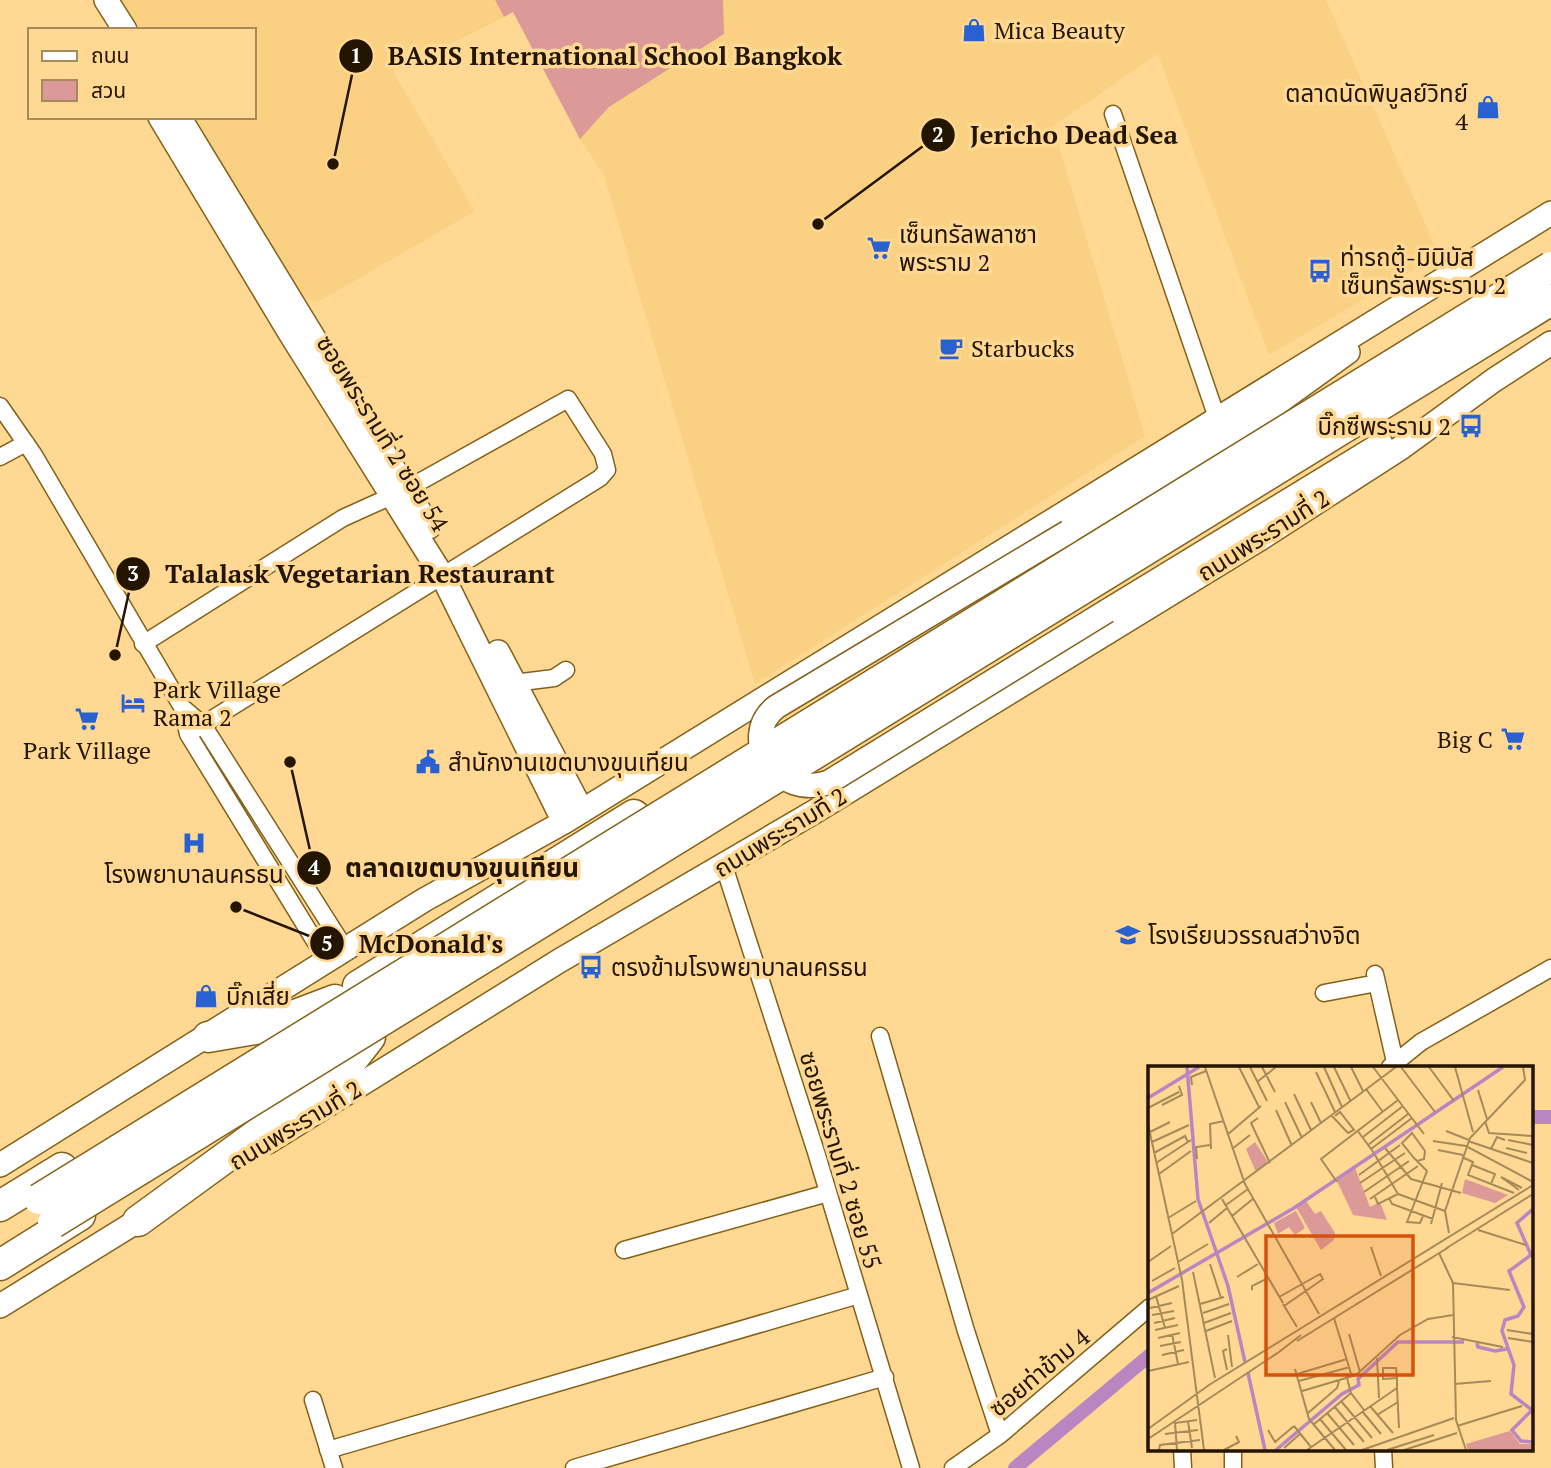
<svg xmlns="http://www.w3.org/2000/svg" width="1551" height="1468" font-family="'PT Serif','Noto Sans Thai',serif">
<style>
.built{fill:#fad083}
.green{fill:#db9997}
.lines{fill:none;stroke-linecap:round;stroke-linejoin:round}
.canal{stroke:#ba86c2;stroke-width:14}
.street-casing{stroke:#836118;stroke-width:19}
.secondary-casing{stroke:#836118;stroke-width:26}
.highway-casing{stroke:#836118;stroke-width:33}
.street{stroke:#fff;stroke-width:16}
.secondary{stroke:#fff;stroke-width:23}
.highway{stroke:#fff;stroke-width:30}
.secondary-bridge-casing{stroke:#836118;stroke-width:26;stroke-linecap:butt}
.highway-bridge-casing{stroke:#836118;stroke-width:33;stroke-linecap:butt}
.secondary-bridge{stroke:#fff;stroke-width:23}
.highway-bridge{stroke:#fff;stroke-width:30}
.labels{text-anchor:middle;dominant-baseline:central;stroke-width:7;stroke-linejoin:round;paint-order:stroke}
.poi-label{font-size:24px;fill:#231500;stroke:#ffd894;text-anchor:start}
.street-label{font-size:24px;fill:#231500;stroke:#ffd894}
.inset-river{fill:none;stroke:#ba86c2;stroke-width:3.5}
.inset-road{fill:none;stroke:#a78a59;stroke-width:2}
.view{fill:#d4520b;fill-opacity:0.15;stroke:#d4520b;stroke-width:3.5}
.inset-edge{fill:none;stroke:#231500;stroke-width:3.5}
.leader{fill:none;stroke:#231500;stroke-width:2.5}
.callout-dot{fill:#231500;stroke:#ffd894;stroke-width:2.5}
.mark-label{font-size:21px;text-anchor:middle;font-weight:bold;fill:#fff}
.callout-label{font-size:26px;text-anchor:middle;font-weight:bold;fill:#231500;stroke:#ffd894;stroke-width:7;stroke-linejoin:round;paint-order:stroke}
</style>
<rect width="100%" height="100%" fill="#ffd894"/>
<path class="built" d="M 119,0 L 495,0 L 504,17 L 393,72 L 475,211 L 318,302 L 302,298 L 190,117 L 254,117 L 254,30 L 136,30 Z
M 723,0 L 1326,0 L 1439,255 L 1269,355 L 1158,54 L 1053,126 L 1145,436 L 755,684 L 604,175 L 580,139 L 609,107 L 724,34 Z"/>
<path class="green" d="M 495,0 L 723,0 L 724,34 L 609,107 L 580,139 L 513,12 L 504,17 Z"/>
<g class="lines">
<path class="canal" d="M 1532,1117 L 1551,1117
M 1015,1468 L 1150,1355"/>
<g class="street-casing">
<path id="street" d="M 1113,114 L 1217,418
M 0,406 L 34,455 L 182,707
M 0,457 L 26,443
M 143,644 L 343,518 L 405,490 L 568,399 L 603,454 L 607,470 L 600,478 L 188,734
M 514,683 L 554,678 L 566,670
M 724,866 L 816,1152 L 911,1468
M 327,961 L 188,734 L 182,707 L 203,725 L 346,950
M 1375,974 L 1395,1062
M 1324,993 L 1377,983
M 880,1036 L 966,1331 L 1000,1435
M 1390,1067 L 1421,1042 L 1551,968
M 624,1250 L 828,1193
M 313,1400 L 334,1468
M 1182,1449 L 1183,1468
M 1233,1449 L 1233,1468
M 1383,1449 L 1384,1468
M 328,1450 L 859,1295
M 574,1468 L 885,1377
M 953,1468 L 1000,1435 L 1150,1307"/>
</g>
<g class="secondary-casing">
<path id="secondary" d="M 106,0 L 125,30
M 160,117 L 290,333 L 443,577 L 564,822
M 179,117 L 429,527
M 1068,532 L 1276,404 L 1348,352
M 1107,611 L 1381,444
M 498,652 L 582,811
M 268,1142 L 559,961 L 814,812 L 1258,540 L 1402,447 L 1494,380 L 1551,343
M 0,1165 L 424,900 L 564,822 L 1551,213
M 0,1306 L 152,1212"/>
</g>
<g class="highway-casing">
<path id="highway" d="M 358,986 L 634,815
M 208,1037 L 261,1028 L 335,1000
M 0,1206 L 62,1168
M 138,1221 L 318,1090 L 345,1069 L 370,1037
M 0,1265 L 80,1215"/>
</g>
<use href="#street" class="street"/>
<use href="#secondary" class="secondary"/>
<use href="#highway" class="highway"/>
<g class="secondary-bridge-casing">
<path id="secondary-bridge" d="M 1068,532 L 776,707 C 737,738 778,801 829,782 L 1107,611"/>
</g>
<g class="highway-bridge-casing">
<path id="highway-bridge" d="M 39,1199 L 1551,267
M 53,1223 L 1551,300"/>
</g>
<use href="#secondary-bridge" class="secondary-bridge"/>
<use href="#highway-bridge" class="highway-bridge"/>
</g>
<defs>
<g id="shop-bare" transform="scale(1.89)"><path d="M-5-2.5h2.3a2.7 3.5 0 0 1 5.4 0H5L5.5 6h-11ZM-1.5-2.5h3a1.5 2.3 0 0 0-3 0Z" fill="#2962d0" stroke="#ffd894" stroke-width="2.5" paint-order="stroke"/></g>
<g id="supermarket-bare" transform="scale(1.89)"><path d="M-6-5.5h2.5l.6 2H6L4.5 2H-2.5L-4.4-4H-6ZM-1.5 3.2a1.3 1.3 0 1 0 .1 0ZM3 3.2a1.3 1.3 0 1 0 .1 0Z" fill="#2962d0" stroke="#ffd894" stroke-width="2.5" paint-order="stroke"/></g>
<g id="bus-bare" transform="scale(1.89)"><path d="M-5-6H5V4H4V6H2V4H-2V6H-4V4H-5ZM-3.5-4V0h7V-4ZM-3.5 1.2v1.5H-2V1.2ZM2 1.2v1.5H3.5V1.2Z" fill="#2962d0" stroke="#ffd894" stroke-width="2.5" paint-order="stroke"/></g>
<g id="cafe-bare" transform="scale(1.89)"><path d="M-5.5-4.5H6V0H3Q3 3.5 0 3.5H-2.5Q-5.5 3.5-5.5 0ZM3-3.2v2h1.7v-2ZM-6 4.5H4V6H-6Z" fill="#2962d0" stroke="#ffd894" stroke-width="2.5" paint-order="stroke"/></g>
<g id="hotel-bare" transform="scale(1.89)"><path d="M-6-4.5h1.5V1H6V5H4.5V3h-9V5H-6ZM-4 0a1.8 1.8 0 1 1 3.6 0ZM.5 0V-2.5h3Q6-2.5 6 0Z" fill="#2962d0" stroke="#ffd894" stroke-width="2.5" paint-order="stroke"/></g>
<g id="civic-bare" transform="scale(1.89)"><path d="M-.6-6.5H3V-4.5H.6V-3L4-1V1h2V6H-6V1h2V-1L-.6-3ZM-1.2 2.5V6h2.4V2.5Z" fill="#2962d0" stroke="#ffd894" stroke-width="2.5" paint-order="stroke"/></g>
<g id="hospital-bare" transform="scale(1.89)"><path d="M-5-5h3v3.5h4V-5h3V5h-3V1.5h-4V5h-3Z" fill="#2962d0" stroke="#ffd894" stroke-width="2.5" paint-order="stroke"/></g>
<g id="school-bare" transform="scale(1.89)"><path d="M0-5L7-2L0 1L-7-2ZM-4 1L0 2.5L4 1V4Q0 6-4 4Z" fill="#2962d0" stroke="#ffd894" stroke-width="2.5" paint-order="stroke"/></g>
</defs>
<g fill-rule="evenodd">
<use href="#shop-bare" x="974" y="30"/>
<use href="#shop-bare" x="1488" y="107"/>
<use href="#supermarket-bare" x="879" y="248"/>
<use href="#bus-bare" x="1320" y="271"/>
<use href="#cafe-bare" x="951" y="348"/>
<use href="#bus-bare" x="1471" y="426"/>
<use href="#hotel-bare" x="133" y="703"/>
<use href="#supermarket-bare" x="87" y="719"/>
<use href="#supermarket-bare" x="1513" y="739"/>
<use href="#civic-bare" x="428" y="762"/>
<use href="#hospital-bare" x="194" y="843"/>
<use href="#school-bare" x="1128" y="935"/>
<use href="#bus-bare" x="591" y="967"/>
<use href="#shop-bare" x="206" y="996"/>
</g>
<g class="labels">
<g class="poi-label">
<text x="994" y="30">Mica Beauty</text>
<text x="1468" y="93" text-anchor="end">ตลาดนัดพิบูลย์วิทย์<tspan x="1468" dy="28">4</tspan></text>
<text x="899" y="234">เซ็นทรัลพลาซา<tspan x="899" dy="28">พระราม 2</tspan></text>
<text x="1340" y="257">ท่ารถตู้-มินิบัส<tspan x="1340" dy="28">เซ็นทรัลพระราม 2</tspan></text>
<text x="971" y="348">Starbucks</text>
<text x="1451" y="426" text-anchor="end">บิ๊กซีพระราม 2</text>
<text x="153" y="689">Park Village<tspan x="153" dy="28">Rama 2</tspan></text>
<text x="1493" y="739" text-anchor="end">Big C</text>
<text x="87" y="750" text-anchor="middle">Park Village</text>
<text x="448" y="762">สำนักงานเขตบางขุนเทียน</text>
<text x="194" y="874" text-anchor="middle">โรงพยาบาลนครธน</text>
<text x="1148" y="935">โรงเรียนวรรณสว่างจิต</text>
<text x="611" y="967">ตรงข้ามโรงพยาบาลนครธน</text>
<text x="226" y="996">บิ๊กเสี่ย</text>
</g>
<g class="street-label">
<text transform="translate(383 433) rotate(58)">ซอยพระรามที่ 2 ซอย 54</text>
<text transform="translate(1263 535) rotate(-32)">ถนนพระรามที่ 2</text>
<text transform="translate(780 832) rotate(-31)">ถนนพระรามที่ 2</text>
<text transform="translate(295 1125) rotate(-31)">ถนนพระรามที่ 2</text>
<text transform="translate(841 1160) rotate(73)">ซอยพระรามที่ 2 ซอย 55</text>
<text transform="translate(1039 1372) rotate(-40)">ซอยท่าข้าม 4</text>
</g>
</g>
<g transform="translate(1148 1066)">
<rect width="385" height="385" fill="#ffd894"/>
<path d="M 107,76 L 120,96 L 108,106 L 98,83 ZM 207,102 L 222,141 L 232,136 L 239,154 L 205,149 L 189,115 ZM 317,113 L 360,129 L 347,137 L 314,127 ZM 158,135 L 167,148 L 173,145 L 187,167 L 186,174 L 173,184 L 148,141 ZM 148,145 L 157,162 L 147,169 L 141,161 L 130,168 L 126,157 ZM 362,365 L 372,378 L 385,378 L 385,384 L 320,384 L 318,378 Z" fill="#db9997"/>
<path class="inset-river" d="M 39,1 L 50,133 L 80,220 L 97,296M 0,32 L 51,1M 385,143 L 369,157 L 383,189 L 361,205 L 376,241 L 370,250 L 357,254 L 354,265 L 366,299 L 363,328 L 384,344 L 364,364 L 373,375 L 385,376M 0,227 L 146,142 L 355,1M 329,277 L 330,281 L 347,285 L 359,283M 100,307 L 117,384M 128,384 L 194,328 L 211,319 L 210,313 L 250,276 L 316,276"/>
<path class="inset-road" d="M 57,1 L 97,118 L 171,248M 91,1 L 111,41M 102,1 L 119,35M 114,1 L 127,26M 176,1 L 194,41M 186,1 L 202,34M 203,1 L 215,25M 225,1 L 276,68M 253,1 L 287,46M 281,1 L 306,35M 307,1 L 325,66M 168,6 L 187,46M 109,16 L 128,1M 44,19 L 43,11 L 58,5M 218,23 L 235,46M 330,24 L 339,53M 146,28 L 163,64M 137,36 L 154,72M 163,36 L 173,57M 14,39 L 34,29 L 31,20M 0,42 L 31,26M 128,44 L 144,80M 183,49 L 200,67 L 206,64 L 192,46 L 187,50M 110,52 L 103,57 L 122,97M 337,55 L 341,67 L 385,70M 0,58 L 34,214 L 56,384M 209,64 L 226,87M 298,65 L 321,74M 2,66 L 22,56M 79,69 L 113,40M 215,71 L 255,40M 360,74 L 385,79M 285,75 L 318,80 L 385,116M 320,75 L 385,97M 4,76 L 41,59M 220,79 L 260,48M 237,82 L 263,113 L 313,127M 358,82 L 379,87M 63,83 L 62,58 L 76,55M 84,83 L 102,69M 223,83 L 264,52M 343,83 L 349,71 L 357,74M 290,84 L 315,89M 6,87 L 37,70 L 40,76M 314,91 L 325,96 L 320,109 L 366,127M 49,93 L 48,81 L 62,79M 269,95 L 276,93 L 277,85 L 264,67 L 254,77 L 266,92 L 279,105 L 259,156 L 272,157 L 275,150M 8,97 L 43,74M 324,99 L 347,108 L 343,118M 11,108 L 43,85M 211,109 L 252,79M 189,116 L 173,93 L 250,34M 212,117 L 257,87M 371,124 L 353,111 L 374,122M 216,126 L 261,95M 250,128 L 297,145M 227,131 L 230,138 L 250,128 L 227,89M 241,132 L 244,138 L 285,153M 74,133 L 135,237M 222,133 L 270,100M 78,139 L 100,123M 84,150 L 106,132M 20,152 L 48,135M 61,157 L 79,142M 283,158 L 294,117M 330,164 L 378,179M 301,167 L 297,145 L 322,72 L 377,14 L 375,1M 24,168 L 248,1M 223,181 L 233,210M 297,183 L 385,128M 291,187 L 305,217 L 308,354 L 318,384M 0,196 L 23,180M 30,196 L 60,178M 62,198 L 73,232M 45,206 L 67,312M 89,211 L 110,198M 4,215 L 27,202M 305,217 L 362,224M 104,224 L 104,220 L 120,212M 8,230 L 17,262M 131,231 L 172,208 L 175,213 L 136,240M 0,234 L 31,220M 52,238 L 76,231M 135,238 L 149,261M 2,242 L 24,237M 55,247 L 81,238M 4,249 L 26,245M 186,252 L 204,311M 6,257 L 27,252M 56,257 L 83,247M 7,264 L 30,259M 359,264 L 385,268M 58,265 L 84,255M 24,268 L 30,298M 201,268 L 212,306M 80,269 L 84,301M 304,271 L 355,281M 10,272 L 32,267M 360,272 L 385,276M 149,275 L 301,181M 12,280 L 33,276M 79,283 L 75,285 L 79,304M 131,286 L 153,269M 14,289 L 36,284M 229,292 L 231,332M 147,303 L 161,353 L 187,384M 0,305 L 41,296M 149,308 L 199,293M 199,312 L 203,327 L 216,344M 249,312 L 235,313 L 235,302 L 248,302 L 249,312 L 249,322 L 251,362M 151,315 L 202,301M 306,318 L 343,315M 154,325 L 208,309 L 252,269 L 280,253 L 305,249M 193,335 L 224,372M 186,340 L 216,376M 222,340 L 245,367M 214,345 L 233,368M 160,347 L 189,322 L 191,315M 179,347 L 206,379M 229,349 L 250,336M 172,353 L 198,384M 40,355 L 44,382M 165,359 L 203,327M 146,360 L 163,381M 309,360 L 374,340M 0,363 L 61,319 L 385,119M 120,364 L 127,376 L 146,360M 17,368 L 50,364M 0,373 L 134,284M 136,382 L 152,368M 11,384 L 12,379 L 52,374M 29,384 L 27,357 L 49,354M 76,384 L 91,376 L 88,370M 159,384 L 249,322M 214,384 L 306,352M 239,384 L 286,369M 256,384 L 309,367"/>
<path class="view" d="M 118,170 L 265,170 L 265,309 L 118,309 Z"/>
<rect width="385" height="385" class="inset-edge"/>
</g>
<path class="leader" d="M333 164L356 56M818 224L938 135M115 655L133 574M290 762L314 868M236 907L327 943"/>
<g class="callout-dot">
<circle cx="333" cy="164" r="7"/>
<circle cx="818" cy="224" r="7"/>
<circle cx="115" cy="655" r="7"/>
<circle cx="290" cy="762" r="7"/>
<circle cx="236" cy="907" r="7"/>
<circle cx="356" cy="56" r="18"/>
<circle cx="938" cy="135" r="18"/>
<circle cx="133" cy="574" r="18"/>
<circle cx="314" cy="868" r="18"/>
<circle cx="327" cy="943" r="18"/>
</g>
<g class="mark-label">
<text x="356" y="63">1</text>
<text x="938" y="142">2</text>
<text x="133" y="581">3</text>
<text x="314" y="875">4</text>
<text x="327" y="951">5</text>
</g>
<g class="callout-label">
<text x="615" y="65">BASIS International School Bangkok</text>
<text x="1074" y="144">Jericho Dead Sea</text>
<text x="360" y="583">Talalask Vegetarian Restaurant</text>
<text x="462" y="877">ตลาดเขตบางขุนเทียน</text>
<text x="431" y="953">McDonald's</text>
</g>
<rect x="28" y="28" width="228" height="91" fill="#ffd894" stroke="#a78a59" stroke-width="2"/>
<rect x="42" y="51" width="35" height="10" fill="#ffffff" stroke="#a78a59" stroke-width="2"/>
<text x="91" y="63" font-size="21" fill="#231500">ถนน</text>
<rect x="42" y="80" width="35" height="21" fill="#db9997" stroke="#a78a59" stroke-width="2"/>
<text x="91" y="98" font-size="21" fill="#231500">สวน</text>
</svg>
